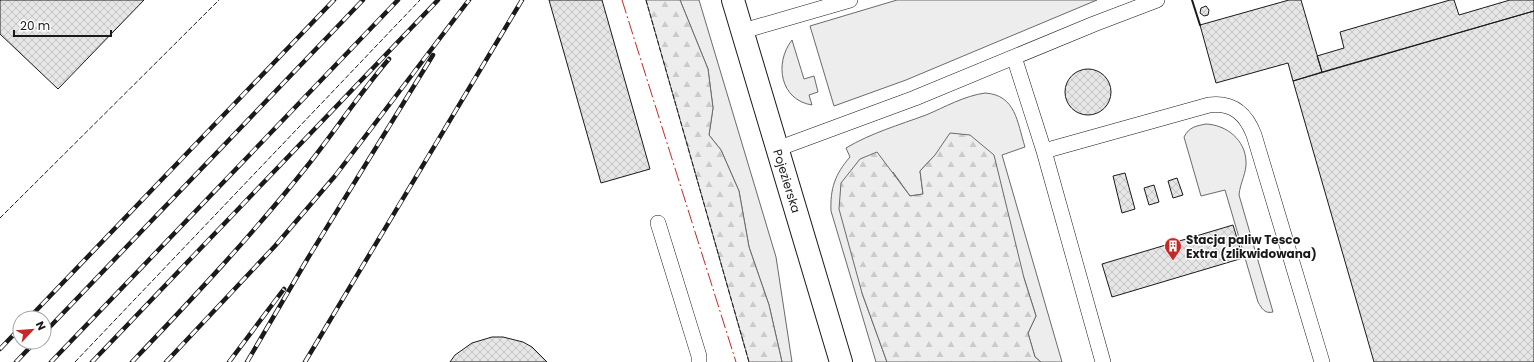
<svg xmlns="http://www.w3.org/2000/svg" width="1534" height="362" font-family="Poppins,sans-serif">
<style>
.grass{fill:#ededed;stroke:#6a6a6a}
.forest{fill:url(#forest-firs);stroke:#6a6a6a}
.building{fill:url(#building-cross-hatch);stroke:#1a1a1a}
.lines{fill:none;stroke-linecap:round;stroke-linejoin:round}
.service-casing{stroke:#1a1a1a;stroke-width:16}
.tertiary-casing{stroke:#1a1a1a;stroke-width:24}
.service{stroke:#fff;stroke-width:15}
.tertiary{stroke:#fff;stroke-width:22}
.rail-casing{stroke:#1a1a1a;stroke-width:4.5}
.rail{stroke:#fff;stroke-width:3;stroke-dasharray:9;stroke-linecap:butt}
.fence{stroke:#1a1a1a;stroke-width:1;stroke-dasharray:5 2;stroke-linecap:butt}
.wall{stroke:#1a1a1a;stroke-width:2}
.power{stroke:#c62828;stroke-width:1;stroke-dasharray:14 3 2 3;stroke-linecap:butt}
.labels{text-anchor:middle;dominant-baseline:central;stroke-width:3;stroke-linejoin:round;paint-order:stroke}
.street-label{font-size:12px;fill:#1a1a1a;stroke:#fff}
.poi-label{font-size:12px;font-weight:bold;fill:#1a1a1a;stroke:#fff;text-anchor:start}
</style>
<defs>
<pattern id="forest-firs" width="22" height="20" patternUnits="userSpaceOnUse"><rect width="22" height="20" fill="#ededed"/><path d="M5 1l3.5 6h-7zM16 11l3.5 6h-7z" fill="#cbcbcb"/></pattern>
<pattern id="building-cross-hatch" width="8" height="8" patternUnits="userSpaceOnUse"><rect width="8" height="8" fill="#e6e6e6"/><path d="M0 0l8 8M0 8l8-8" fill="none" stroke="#c5c5c5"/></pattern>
</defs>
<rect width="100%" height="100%" fill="#fff"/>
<path class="grass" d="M 680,0 L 699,0 L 776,257 L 792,362 L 782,362 L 769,305 L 749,247 L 739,191 L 721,150 L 709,135 L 713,108 L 708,69 Z
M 897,0 L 1097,0 L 906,80 L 834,106 L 810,26 Z
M 792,40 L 804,79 L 814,76 L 818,92 L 809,95 L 812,105 C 780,100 774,63 792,40 Z
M 985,93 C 1016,95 1017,122 1025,147 L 1002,155 L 1062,362 L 1041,362 L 1035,357 L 1028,333 L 1036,316 L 1024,278 L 935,155 L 920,171 L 923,194 L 910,196 L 893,172 L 862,293 L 887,362 L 876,362 L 831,211 C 830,189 835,174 850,157 L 846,148 C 871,133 899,125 926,115 C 945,107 964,96 985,93 Z
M 1206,124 C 1227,125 1245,140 1246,161 C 1247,172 1240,183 1239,195 L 1273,312 C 1265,314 1262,309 1258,302 L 1225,190 L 1201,196 L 1184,137 C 1189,127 1196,126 1206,124 Z"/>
<path class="forest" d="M 646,0 L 680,0 L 708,69 L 713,108 L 709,135 L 721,150 L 739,191 L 749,247 L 769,305 L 782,362 L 749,362 Z
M 950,133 L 970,135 L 994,155 L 1024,278 L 1036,316 L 1028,333 L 1035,357 L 1041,362 L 887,362 L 862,293 L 839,209 L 841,183 L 860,159 L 877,152 L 910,196 L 923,194 L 920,171 L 935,155 Z"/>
<path class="building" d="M 0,0 L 144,0 L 58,89 L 0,34 Z
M 549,0 L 602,0 L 650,169 L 601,183 Z
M 1289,0 L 1301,0 L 1322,72 L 1293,81 L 1288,63 L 1216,83 L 1200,25 Z
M 1450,0 L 1454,0 L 1459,15 L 1510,0 L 1534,0 L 1534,11 L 1322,72 L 1317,56 L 1344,48 L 1340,32 Z
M 1206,6 L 1209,10 L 1208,15 L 1204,16 L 1200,13 L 1201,8 Z
M 1534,11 L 1534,362 L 1374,362 L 1293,81 Z
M1065 92a23 23 0 1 1 46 0a23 23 0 1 1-46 0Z
M 1125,173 L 1135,209 L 1122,213 L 1113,176 Z
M 1177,178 L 1183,195 L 1173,198 L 1168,181 Z
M 1154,185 L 1159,202 L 1149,205 L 1144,188 Z
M 1233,225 L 1243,258 L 1112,297 L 1102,264 Z
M 492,337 L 503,337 L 523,342 L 532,347 L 547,362 L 450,362 L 455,355 L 472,343 Z"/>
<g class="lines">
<g class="service-casing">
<path id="service" d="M 743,31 L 850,0
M 1014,57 L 1044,151 L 1103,362
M 777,149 L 915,98 L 1094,24 L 1157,0
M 1044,151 L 1209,105 C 1233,102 1246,114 1254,135 L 1322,362
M 658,223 L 699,356 L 699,362"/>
</g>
<g class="tertiary-casing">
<path id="tertiary" d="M 733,0 L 841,362"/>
</g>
<use href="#service" class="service"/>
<use href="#tertiary" class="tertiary"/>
<g class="rail-casing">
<path id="rail" d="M 29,318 L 334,0
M 44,333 L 363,0
M 0,349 L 20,328
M 16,362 L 35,342
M 51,362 L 398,0
M 92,362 L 438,0
M 132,362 C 193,298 253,234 308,165 C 335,131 360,93 389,59
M 166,362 L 275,246 L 335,176 L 469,0
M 229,362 L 284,289
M 247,362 L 308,258 L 433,55
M 305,362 L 522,0"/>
</g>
<use href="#rail" class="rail"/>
<path class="fence" d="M 646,0 L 749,362
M 0,218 L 219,0
M 75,362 L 420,0"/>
<path class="wall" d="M 1192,0 L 1200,25"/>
<path class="power" d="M 622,0 L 736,362"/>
</g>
<defs>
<g id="building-pin" transform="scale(0.9)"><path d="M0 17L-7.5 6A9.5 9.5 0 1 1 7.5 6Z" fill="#c62828" stroke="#fff"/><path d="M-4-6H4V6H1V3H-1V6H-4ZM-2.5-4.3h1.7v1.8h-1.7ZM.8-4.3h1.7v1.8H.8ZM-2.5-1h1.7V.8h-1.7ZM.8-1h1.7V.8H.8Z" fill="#fff"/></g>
</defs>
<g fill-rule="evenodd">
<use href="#building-pin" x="1173" y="246"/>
</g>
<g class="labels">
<g class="street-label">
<text transform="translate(787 181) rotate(73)">Pojezierska</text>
</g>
<g class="poi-label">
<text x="1186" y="239">Stacja paliw Tesco<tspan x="1186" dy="14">Extra (zlikwidowana)</tspan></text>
</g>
</g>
<g transform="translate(32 330) rotate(64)"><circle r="19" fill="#ffffff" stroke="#a3a3a3"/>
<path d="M0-3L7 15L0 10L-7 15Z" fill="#c62828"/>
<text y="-6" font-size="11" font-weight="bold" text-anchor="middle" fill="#1a1a1a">N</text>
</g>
<path d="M14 30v6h97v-6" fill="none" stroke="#1a1a1a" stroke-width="2"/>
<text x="20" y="30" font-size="12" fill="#1a1a1a" stroke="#ffffff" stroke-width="3" paint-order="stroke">20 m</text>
</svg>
